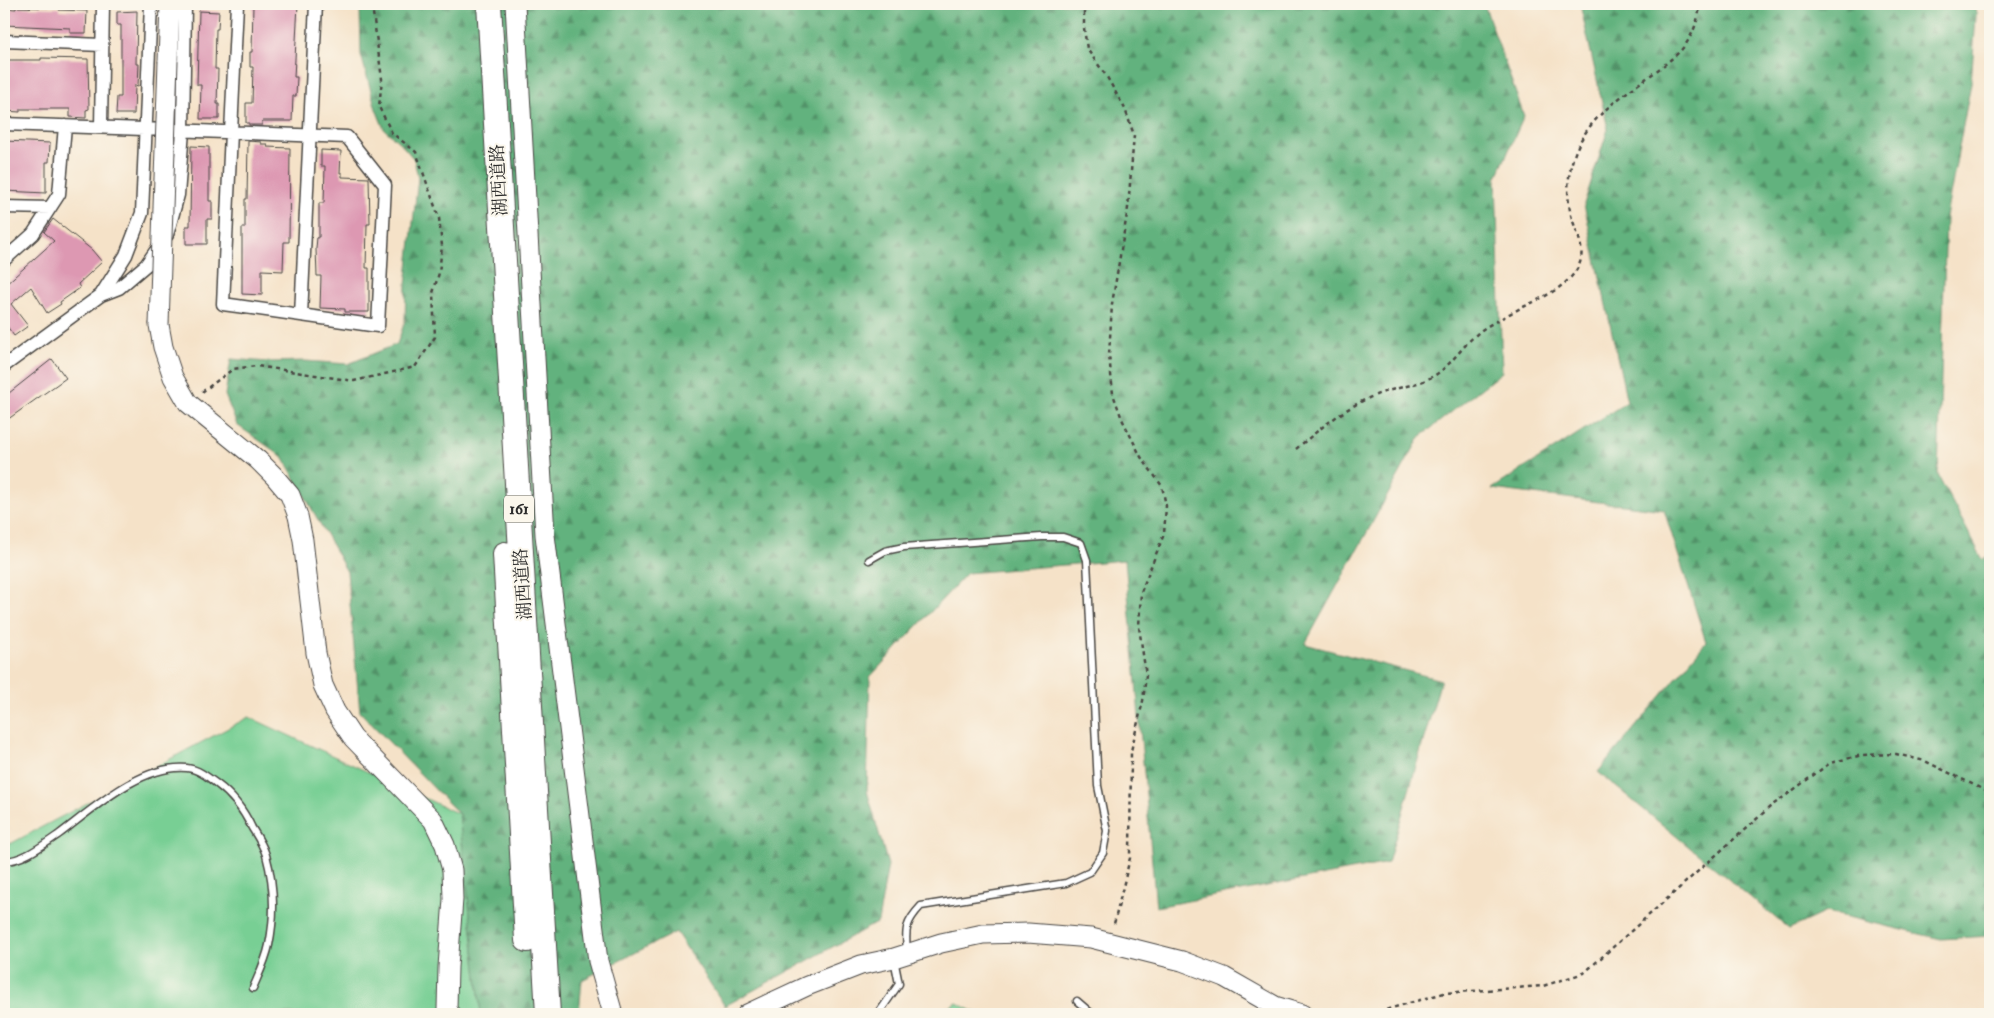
<svg xmlns="http://www.w3.org/2000/svg" width="1994" height="1018" font-family="'IM FELL Double Pica','Noto Serif JP',serif">
<style>
.grass{fill:#78cf94;stroke:#527d60}
.forest{fill:url(#forest-firs);stroke:#466e54}
.building{fill:#dd98b2}
.lines{fill:none;stroke-linecap:round;stroke-linejoin:round}
.lane-casing{stroke:#494643;stroke-width:9}
.street-casing{stroke:#494643;stroke-width:15}
.secondary-casing{stroke:#494643;stroke-width:21}
.highway-casing{stroke:#494643;stroke-width:26}
.path{stroke:#494643;stroke-width:2.5;stroke-dasharray:4 4;stroke-linecap:butt}
.lane{stroke:#fff;stroke-width:6}
.street{stroke:#fff;stroke-width:12}
.secondary{stroke:#fff;stroke-width:19}
.highway{stroke:#fff;stroke-width:24}
.secondary-bridge-casing{stroke:#494643;stroke-width:21;stroke-linecap:butt}
.secondary-bridge{stroke:#fff;stroke-width:19}
.labels{text-anchor:middle;dominant-baseline:central;stroke-width:4;stroke-linejoin:round;paint-order:stroke}
.shield{fill:#fbf7ec;stroke:#696865;stroke-width:1}
.shield-label{font-size:16px;font-weight:bold;fill:#2b2b2b}
.street-label{font-size:18px;fill:#2b2b2b;stroke:#fbf7ec}
</style>
<defs>
<pattern id="forest-firs" width="22" height="20" patternUnits="userSpaceOnUse" patternTransform="scale(1.25)"><rect width="22" height="20" fill="#62b27e"/><path d="M5 1l3.5 6h-7zM16 11l3.5 6h-7z" fill="#519167"/></pattern>
</defs>
<rect width="100%" height="100%" fill="#fbf7ec"/>
<filter id="ink" filterUnits="userSpaceOnUse"><feTurbulence type="fractalNoise" baseFrequency=".02" numOctaves="2"/><feDisplacementMap in="SourceGraphic" scale="10" xChannelSelector="R" yChannelSelector="G"/><feConvolveMatrix kernelMatrix="1 2 1 2 8 2 1 2 1" color-interpolation-filters="sRGB"/></filter>
<filter id="wash" filterUnits="userSpaceOnUse"><feTurbulence type="fractalNoise" baseFrequency=".0096" numOctaves="4" result="noise"/><feDisplacementMap in="SourceGraphic" scale="20" xChannelSelector="R" yChannelSelector="G"/><feGaussianBlur stdDeviation="1.12" result="paint"/><feColorMatrix in="noise" values="0 0 0 0 0 0 0 0 0 0 0 0 0 0 0 0 0 1.4 0 .05"/><feComposite in="paint" operator="in"/></filter>
<g filter="url(#wash)">
<rect width="100%" height="100%" fill="#f5e2c8"/>
<path class="grass" d="M 249,717 L 459,814 L 481,1014 L 4,1014 L 4,840 L 10,844 Z
M 957,1003 L 979,1014 L 935,1014 Z"/>
<path class="forest" d="M 358,4 L 1484,4 L 1524,116 L 1496,179 L 1502,372 L 1420,437 L 1305,644 L 1441,680 L 1388,863 L 1156,907 L 1125,560 L 967,573 L 870,677 L 867,791 L 888,865 L 878,922 L 725,1006 L 676,932 L 582,980 L 579,1014 L 481,1014 L 459,814 L 360,712 L 347,572 L 283,457 L 237,425 L 225,395 L 231,359 L 268,362 L 305,361 L 348,364 L 397,344 L 405,321 L 406,285 L 418,178 L 414,159 L 401,144 L 384,129 L 376,109 L 361,55 L 360,7 Z
M 1580,4 L 1977,4 L 1971,83 L 1946,217 L 1938,475 L 1983,560 L 1990,555 L 1990,936 L 1941,939 L 1826,912 L 1789,929 L 1598,772 L 1706,642 L 1664,510 L 1492,489 L 1627,402 L 1584,204 L 1608,129 Z"/>
<g id="blocks">
<path class="building" d="M 253,4 L 298,4 L 294,77 L 297,77 L 296,96 L 293,96 L 292,121 L 262,121 L 262,125 L 249,125 L 249,123 L 246,123 L 246,103 L 252,103 L 253,67 L 250,67 L 250,52 L 252,52 Z
M 16,7 L 59,8 L 59,10 L 87,11 L 86,33 L 70,33 L 70,28 L 4,25 L 4,8 L 16,9 Z
M 137,11 L 136,64 L 139,64 L 138,86 L 135,85 L 134,114 L 116,114 L 117,97 L 121,97 L 121,25 L 117,25 L 117,12 Z
M 199,11 L 219,12 L 218,29 L 216,29 L 215,69 L 218,69 L 217,104 L 219,104 L 219,119 L 200,119 L 201,85 L 197,85 Z
M 41,58 L 88,59 L 89,109 L 86,110 L 86,118 L 70,117 L 70,109 L 20,109 L 20,112 L 5,111 L 7,60 L 41,60 Z
M 4,141 L 50,143 L 49,162 L 46,162 L 46,193 L 4,191 Z
M 248,141 L 261,142 L 261,144 L 268,144 L 267,147 L 290,148 L 289,242 L 284,242 L 283,271 L 262,270 L 262,295 L 242,294 L 242,228 L 245,228 L 245,199 L 247,199 Z
M 191,146 L 209,147 L 209,201 L 212,201 L 212,219 L 207,219 L 207,244 L 186,244 L 186,226 L 190,226 Z
M 321,150 L 341,151 L 340,173 L 342,173 L 342,177 L 369,178 L 370,224 L 367,224 L 366,268 L 369,268 L 369,312 L 345,312 L 345,309 L 320,308 L 321,276 L 317,276 L 316,249 L 317,237 L 319,237 L 319,203 L 324,203 L 325,166 L 321,166 Z
M 53,219 L 92,250 L 102,262 L 78,284 L 80,288 L 60,302 L 61,304 L 47,313 L 31,287 L 11,304 L 28,326 L 14,336 L 4,322 L 4,286 L 54,241 L 44,232 Z
M 52,359 L 66,378 L 4,422 L 4,397 Z"/>
</g>
</g>
<g filter="url(#ink)">
<use href="#blocks" fill-opacity="0" stroke="#494643" stroke-width="1"/>
<g class="lines">
<g class="lane-casing">
<path id="lane" d="M 869,560 L 885,551 L 904,547 L 1042,537 L 1063,537 L 1081,543 L 1087,560 L 1098,786 L 1107,831 L 1103,853 L 1090,872 L 1066,883 L 921,906 C 905,923 905,930 907,952
M 4,861 C 23,861 43,845 58,835 C 93,809 141,764 187,768 C 198,769 208,777 217,784 C 232,795 244,811 252,828 C 257,836 263,845 266,855 C 274,884 275,916 269,945 C 266,960 259,974 253,988
M 1077,1001 L 1092,1014
M 878,1014 L 899,984 L 894,959"/>
</g>
<g class="street-casing">
<path id="street" d="M 4,41 L 102,45
M 4,124 C 118,128 233,132 347,137 L 385,185 L 378,326 L 223,304 L 237,4
M 101,127 L 103,4
M 4,207 L 50,208
M 4,260 L 33,234 L 59,194 L 65,126
M 101,295 L 126,255 L 142,213 L 151,4
M 301,315 L 316,4
M 4,366 L 101,295 L 119,288 L 146,265 L 167,235 L 178,195 L 183,131 L 185,4"/>
</g>
<g class="secondary-casing">
<path id="secondary" d="M 515,4 L 545,535 L 598,961 L 613,1014
M 168,61 L 170,4
M 159,325 L 163,347 L 173,377 L 188,403 L 258,460 L 274,476 L 290,495 L 298,516 L 303,540 L 316,653 L 323,685 L 335,711 L 353,738 L 433,820 L 445,845 L 452,870 L 453,899 L 448,967 L 447,1009 L 450,1014
M 747,1014 L 807,986 L 861,965 L 894,958 L 941,943 L 983,934 L 1028,933 L 1091,938 L 1182,961 L 1224,977 L 1275,1006 L 1302,1014"/>
</g>
<g class="highway-casing">
<path id="highway" d="M 489,4 L 548,1014
M 505,554 L 527,940"/>
</g>
<path class="path" d="M 1084,4 L 1084,28 L 1087,49 L 1107,77 L 1125,109 L 1134,135 L 1128,208 L 1112,304 L 1109,355 L 1113,394 L 1122,419 L 1141,457 L 1162,486 L 1166,506 L 1164,534 L 1141,592 L 1139,627 L 1146,675 L 1143,701 L 1131,751 L 1130,858 L 1114,924
M 202,392 L 233,369 L 257,366 L 354,381 L 415,367 L 435,337 L 433,293 L 439,273 L 442,246 L 439,218 L 416,152 L 392,133 L 379,107 L 382,79 L 373,13 L 375,4
M 1296,449 C 1321,428 1345,407 1376,395 C 1393,388 1414,386 1430,378 C 1450,368 1461,347 1477,334 C 1484,327 1494,323 1502,318 C 1525,304 1563,293 1577,269 C 1588,251 1576,233 1571,215 C 1564,185 1570,154 1588,129 C 1612,97 1648,81 1677,54 C 1690,43 1699,21 1700,4
M 1371,1014 L 1444,993 L 1543,986 L 1584,973 L 1770,807 L 1830,763 L 1862,755 L 1896,754 L 1925,761 L 1982,789 L 1990,790"/>
<use href="#lane" class="lane"/>
<use href="#street" class="street"/>
<use href="#secondary" class="secondary"/>
<use href="#highway" class="highway"/>
<g class="secondary-bridge-casing">
<path id="secondary-bridge" d="M 159,325 L 168,61"/>
</g>
<use href="#secondary-bridge" class="secondary-bridge"/>
</g>
</g>
<g class="labels">
<rect class="shield" x="504" y="495.5" width="30" height="27" rx="4"/>
<g class="shield-label">
<text x="519" y="509">161</text>
</g>
<g class="street-label">
<text transform="translate(499 180) rotate(-93)">湖西道路</text>
<text transform="translate(523 584) rotate(-94)">湖西道路</text>
</g>
</g>
<rect width="1994" height="1018" fill="none" stroke="#fbf7ec" stroke-width="20"/>
</svg>
